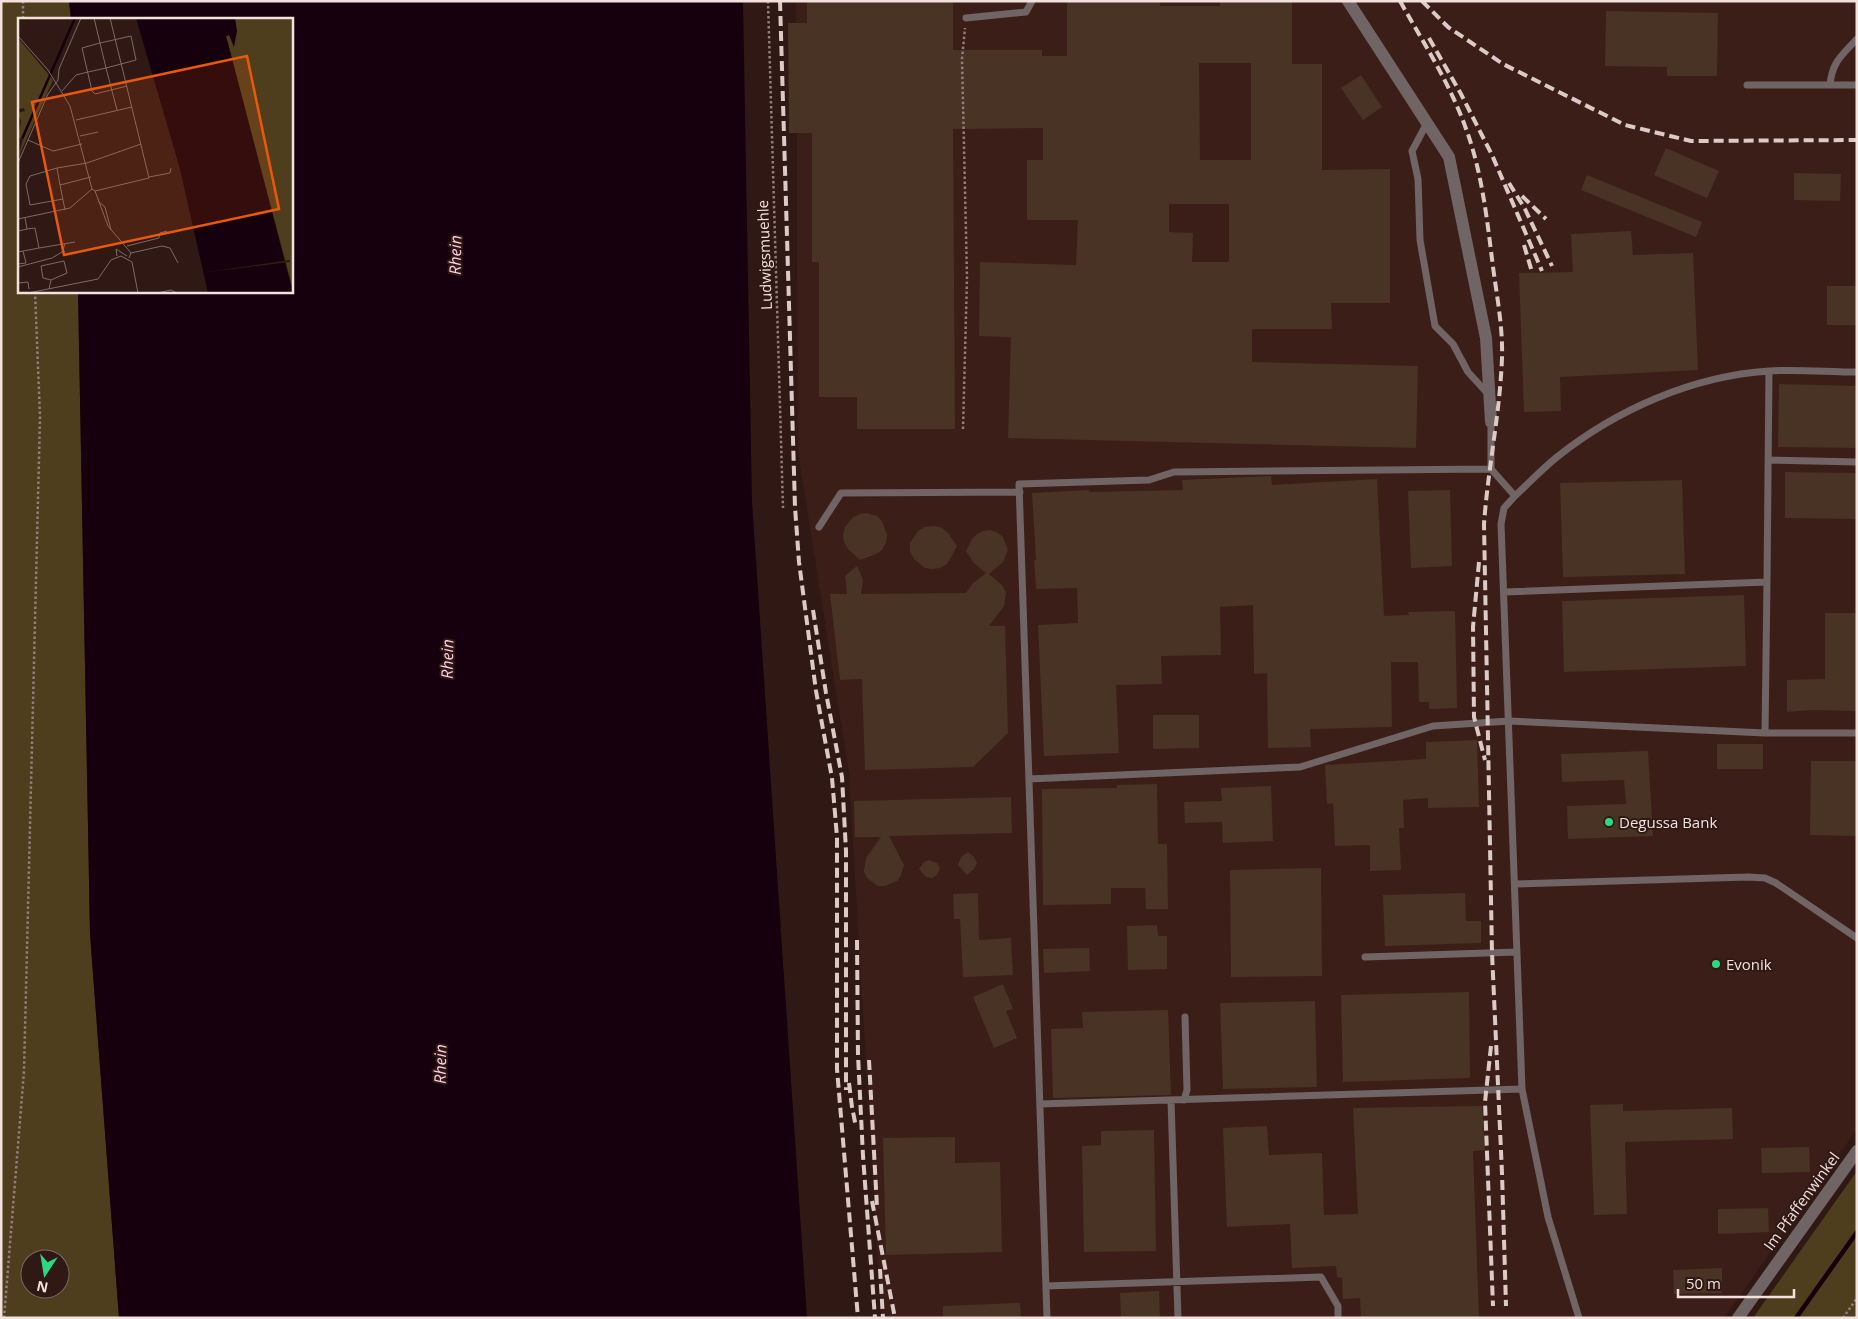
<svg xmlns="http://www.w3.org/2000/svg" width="1858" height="1319" font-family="'Open Sans',sans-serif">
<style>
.built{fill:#3c1e18}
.green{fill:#4f3e1d;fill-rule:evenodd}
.water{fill:#16000d}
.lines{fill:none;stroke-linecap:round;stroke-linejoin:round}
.stream{stroke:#16000d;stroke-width:4.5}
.building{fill:#483324;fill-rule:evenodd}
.path{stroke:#927e7a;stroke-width:2.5;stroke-dasharray:2.5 2.5;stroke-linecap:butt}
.service{stroke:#716465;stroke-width:7}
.minor{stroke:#716465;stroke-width:12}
.rail{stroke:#dbcac5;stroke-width:4;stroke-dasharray:10 5;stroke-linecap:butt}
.poi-dot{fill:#2dd884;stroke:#301914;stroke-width:2}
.labels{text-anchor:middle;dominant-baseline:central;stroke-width:4;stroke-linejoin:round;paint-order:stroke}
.street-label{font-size:15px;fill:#f2e1dd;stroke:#301914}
.poi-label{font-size:15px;fill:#f2e1dd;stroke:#301914;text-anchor:start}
.water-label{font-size:16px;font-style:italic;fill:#ffcee9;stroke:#301914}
.inset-river{fill:none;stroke:#16000d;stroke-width:2.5}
.inset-road{fill:none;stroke:#7e6964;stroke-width:1}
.view{fill:#e8590c;fill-opacity:0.15;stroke:#e8590c;stroke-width:2.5}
.inset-edge{fill:none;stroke:#f2e1dd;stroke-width:2.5}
</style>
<rect width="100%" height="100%" fill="#301914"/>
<path class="built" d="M 796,1 L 1857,1 L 1857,1129 L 1724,1318 L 881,1318 L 849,773 L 798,452 Z"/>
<path class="green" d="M 1,1 L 69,1 L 71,19 L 19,19 L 19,291 L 78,291 L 90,934 L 119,1318 L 1,1318 ZM 30,1259 L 60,1259 L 60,1289 L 30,1289 Z
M 1857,1171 L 1857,1318 L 1753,1318 Z"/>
<path class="water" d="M 69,1 L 743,1 L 752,501 L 807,1318 L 119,1318 L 90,934 L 78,291 L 291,291 L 291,19 L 71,19 Z"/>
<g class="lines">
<path class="stream" d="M 1796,1318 L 1857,1232"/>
</g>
<path class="building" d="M 807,1 L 953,1 L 953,50 L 1042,50 L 1042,56 L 1067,56 L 1067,1 L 1160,1 L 1160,6 L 1220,6 L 1220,1 L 1292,1 L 1292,64 L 1322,64 L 1322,170 L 1390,169 L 1390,303 L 1331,303 L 1332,329 L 1252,329 L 1252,362 L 1418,366 L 1416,448 L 1008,438 L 1011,337 L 979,336 L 980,262 L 1076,265 L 1078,220 L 1027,220 L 1027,160 L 1043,160 L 1043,128 L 953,129 L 955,429 L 857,429 L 857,397 L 819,397 L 819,262 L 812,262 L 812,133 L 789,133 L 788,23 L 807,23 ZM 1199,63 L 1251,63 L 1251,160 L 1200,160 ZM 1169,204 L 1229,204 L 1229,262 L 1192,262 L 1193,233 L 1169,232 Z
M 1606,11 L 1718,13 L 1717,76 L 1667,76 L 1667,67 L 1605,66 Z
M 1361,75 L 1382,107 L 1363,120 L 1341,88 Z
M 1666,148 L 1719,171 L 1707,198 L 1654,175 Z
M 1794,173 L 1841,174 L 1840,201 L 1794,200 Z
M 1587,175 L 1702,222 L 1696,237 L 1581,190 Z
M 1631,231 L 1633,255 L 1693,253 L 1698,370 L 1560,377 L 1561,411 L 1524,412 L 1519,273 L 1573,272 L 1571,234 Z
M 1827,286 L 1857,286 L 1857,325 L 1827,325 Z
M 1779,384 L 1857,386 L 1857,448 L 1778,447 Z
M 1785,472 L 1857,473 L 1857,519 L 1785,518 Z
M 1271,476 L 1272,485 L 1377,479 L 1384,616 L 1409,615 L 1408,612 L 1455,611 L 1457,708 L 1429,709 L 1429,702 L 1419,702 L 1418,662 L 1391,662 L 1392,727 L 1310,729 L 1311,747 L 1268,748 L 1267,673 L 1254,674 L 1253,605 L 1220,607 L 1221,655 L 1161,656 L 1162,684 L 1116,685 L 1119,753 L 1044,756 L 1038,625 L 1078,623 L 1077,588 L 1036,589 L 1034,560 L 1036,560 L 1032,493 L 1089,490 L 1089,492 L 1183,490 L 1182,480 Z
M 1682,480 L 1685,574 L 1563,577 L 1560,483 Z
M 1450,490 L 1452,566 L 1411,568 L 1408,491 Z
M 867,513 L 877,516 L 882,521 L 887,535 L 886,543 L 882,550 L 876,554 L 860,560 L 848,549 L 844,542 L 843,535 L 845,527 L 853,517 L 860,514 Z
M 934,526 L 942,528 L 948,533 L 957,546 L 947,564 L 940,568 L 933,569 L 925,568 L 914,559 L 910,551 L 910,543 L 918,531 L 925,527 Z
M 990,530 L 998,533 L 1003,537 L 1008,550 L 1003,562 L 989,574 L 1002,585 L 1006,592 L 1004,606 L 989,626 L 1005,626 L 1008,733 L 973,767 L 865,770 L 862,679 L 840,680 L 830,594 L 847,594 L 845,576 L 857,566 L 863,579 L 861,594 L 966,593 L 973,583 L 986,573 L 974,563 L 966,551 L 972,539 L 977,534 L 983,531 Z
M 1744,595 L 1746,666 L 1564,672 L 1562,601 Z
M 1825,613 L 1857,613 L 1857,711 L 1812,710 L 1787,712 L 1787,680 L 1825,679 Z
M 1153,715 L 1199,715 L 1199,748 L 1153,749 Z
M 1477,740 L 1479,807 L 1428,808 L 1428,798 L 1403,800 L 1404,828 L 1399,828 L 1401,870 L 1370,871 L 1370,845 L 1335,846 L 1333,803 L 1327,804 L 1325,765 L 1426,759 L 1426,742 Z
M 1717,744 L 1763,744 L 1763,769 L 1717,769 Z
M 1648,751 L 1653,836 L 1568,839 L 1567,806 L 1626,804 L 1624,780 L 1562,782 L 1561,754 Z
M 1811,761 L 1857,761 L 1857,836 L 1810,835 Z
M 1157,784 L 1158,844 L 1167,844 L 1168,909 L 1146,909 L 1145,888 L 1111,888 L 1111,904 L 1043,905 L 1042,789 L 1117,788 L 1117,785 Z
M 1271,786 L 1273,841 L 1223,843 L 1222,822 L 1185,823 L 1184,802 L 1222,801 L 1221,788 Z
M 1011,797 L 1012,833 L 889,836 L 904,865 L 901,875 L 897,881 L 885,886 L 878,886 L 867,878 L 864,871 L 866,858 L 881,837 L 855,837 L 854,801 Z
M 968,852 L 974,857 L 977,863 L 974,869 L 967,875 L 958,865 L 961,857 Z
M 929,860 L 937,863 L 940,868 L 937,875 L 932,878 L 926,877 L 919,869 L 924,862 Z
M 1321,868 L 1322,976 L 1231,977 L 1230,870 Z
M 978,893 L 979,940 L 1011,938 L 1013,975 L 963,977 L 960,919 L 954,919 L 953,894 Z
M 1465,893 L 1466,921 L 1481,921 L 1481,943 L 1385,946 L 1383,895 Z
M 1157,925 L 1158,936 L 1167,936 L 1167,969 L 1128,970 L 1127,926 Z
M 1089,948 L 1090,971 L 1044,973 L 1043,949 Z
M 1003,984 L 1013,1009 L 1006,1011 L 1017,1038 L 994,1048 L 973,997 Z
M 1469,992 L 1470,1078 L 1343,1082 L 1341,995 Z
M 1315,1001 L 1317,1087 L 1223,1089 L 1220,1003 Z
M 1168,1010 L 1171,1095 L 1053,1098 L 1051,1029 L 1083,1028 L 1082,1012 Z
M 1623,1104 L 1623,1111 L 1732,1108 L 1733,1139 L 1625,1142 L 1627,1214 L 1594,1215 L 1590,1105 Z
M 1482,1106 L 1485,1150 L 1473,1151 L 1479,1318 L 1361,1318 L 1360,1298 L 1343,1299 L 1342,1278 L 1337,1277 L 1336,1266 L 1292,1268 L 1290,1224 L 1227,1227 L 1223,1128 L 1267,1126 L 1269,1155 L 1322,1153 L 1324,1215 L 1358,1214 L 1353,1108 Z
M 1154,1130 L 1156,1251 L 1084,1252 L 1082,1146 L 1101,1145 L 1101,1131 Z
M 955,1137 L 955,1163 L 1000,1162 L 1002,1252 L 886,1255 L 883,1138 Z
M 1809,1147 L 1810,1172 L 1762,1173 L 1761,1148 Z
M 1768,1208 L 1769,1232 L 1718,1234 L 1718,1209 Z
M 1722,1268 L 1722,1293 L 1674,1294 L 1673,1270 Z
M 1159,1291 L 1160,1318 L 1121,1318 L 1120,1293 Z
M 1020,1303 L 1021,1318 L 943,1318 L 943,1306 Z"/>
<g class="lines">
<path class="path" d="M 23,1 L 23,19
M 768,1 L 783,508
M 963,429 L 967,277 L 962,59 L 965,28
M 4,1318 L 24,1071 L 40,417 L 35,291
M 1843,1318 L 1857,1298"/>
<path class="service" d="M 966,18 L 1026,12 L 1032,1
M 1747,85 L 1857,85
M 1830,85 C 1832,62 1842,55 1857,39
M 1427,123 L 1412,151 L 1418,179 L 1420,240 L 1435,326 L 1453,344 L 1468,372 L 1489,395
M 1768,460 L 1857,462
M 1491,469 L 1515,496 L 1504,508 L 1501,524 L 1522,1089 L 1548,1217 L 1579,1318
M 1515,496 C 1529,483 1542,469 1557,457 C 1616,410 1692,376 1769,371 C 1798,369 1828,372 1857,372
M 819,527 L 841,493 L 1020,492
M 1504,592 L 1767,582 L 1769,371
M 1765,733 L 1857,733
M 1029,779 L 1300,767 L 1433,726 L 1509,721 L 1765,733 L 1767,582
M 1515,884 L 1748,877 L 1765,878 L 1776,883 L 1857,938
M 1365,957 L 1517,952
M 1171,1100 L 1178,1318
M 1184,1100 L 1187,1090 L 1185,1017
M 1040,1104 L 1522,1089
M 1046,1286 L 1321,1277 L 1338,1306 L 1338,1318
M 1047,1318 L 1019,484 L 1149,480 L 1174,472 L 1491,469 L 1491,422"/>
<path class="minor" d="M 1348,1 L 1449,157 L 1486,338 L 1491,422
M 1738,1318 L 1857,1151"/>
<path class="rail" d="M 780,1 L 795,507 L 799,562 L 816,691 L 832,778 L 837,837 L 837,1069 L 858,1318
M 1400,1 C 1423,42 1449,82 1465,126 C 1482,171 1487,219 1493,267 C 1497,297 1503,328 1502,358 C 1500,413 1488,468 1484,524 L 1492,953 L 1502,1173 L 1506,1306
M 1422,1 L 1448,27 L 1503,64 L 1625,125 L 1691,141 L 1857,140
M 1429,38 L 1461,94 L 1492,155 L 1542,271
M 1509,183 L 1525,209 L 1552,266
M 1522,196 L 1546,219
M 1524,245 L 1532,272
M 1479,562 L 1473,627 L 1474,717 L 1485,760
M 813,610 L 826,693 L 842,777 L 846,851 L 846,1090
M 857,940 L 858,1055 L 863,1156 L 875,1318
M 1491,1046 L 1485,1102 L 1493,1306
M 869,1060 L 877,1207
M 849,1083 L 852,1107 L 856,1127
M 872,1201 L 895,1318
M 880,1269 L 883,1318"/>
</g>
<g class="poi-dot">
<circle cx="1609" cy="822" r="5"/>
<circle cx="1716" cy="964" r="5"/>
</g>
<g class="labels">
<g class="street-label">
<text transform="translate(764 255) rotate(-92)">Ludwigsmuehle</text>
<text transform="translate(1801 1201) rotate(-54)">Im Pfaffenwinkel</text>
</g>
<g class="poi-label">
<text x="1619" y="822">Degussa Bank</text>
<text x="1726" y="964">Evonik</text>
</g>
<g class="water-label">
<text transform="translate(455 255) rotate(-89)">Rhein</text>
<text transform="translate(447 659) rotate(-89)">Rhein</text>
<text transform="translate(440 1064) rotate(-89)">Rhein</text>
</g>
</g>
<g transform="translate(18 18)">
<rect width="275" height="275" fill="#301914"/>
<path d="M 217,0 L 275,0 L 275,272 L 208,18 L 212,17 L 217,24 ZM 0,20 L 35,62 L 0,140 L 5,122 L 0,119 L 3,104 L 0,95 L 7,93 L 6,90 L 0,91 Z" fill="#4f3e1d"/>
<path d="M 118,0 L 217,0 L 219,13 L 216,29 L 211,17 L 208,18 L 275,275 L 190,275 L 162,151 Z" fill="#16000d"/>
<path d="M 271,242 L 272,244 L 183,255 Z" fill="#301914"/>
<path class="inset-river" d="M 4,121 L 57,0"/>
<path class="inset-road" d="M 76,0 L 82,25 L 64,30 L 74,73 L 77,76 L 109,68M 92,0 L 131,160 L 77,173 L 90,208 L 113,235M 0,18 L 30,52 L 52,88 L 74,171 L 77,173M 44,73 L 58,57 L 70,54 L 88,50 L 118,42 L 113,18 L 82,25 L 88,50 L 99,92M 58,102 L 114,89M 62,118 L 80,114M 10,122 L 35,133 L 64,126M 0,145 L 30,76 L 40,62 L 41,51 L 63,0M 39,150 L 12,158 L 8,166 L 12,187 L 45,181M 131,159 L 152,155 L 153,150M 42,167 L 39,150 L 69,145 L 123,126M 80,183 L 87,189 L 93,212M 47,192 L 42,167 L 73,159M 0,201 L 52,190 L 74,171M 0,213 L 9,211 L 7,200M 109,228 L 141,220 L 142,215 L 149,213M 21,230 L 57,224M 0,234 L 21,230 L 17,210 L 9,211M 99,238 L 98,231 L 109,238M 111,240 L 113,235 L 144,228 L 152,230 L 160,245M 0,246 L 8,245 L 5,233M 0,249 L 34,240 L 44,234 L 47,226M 0,265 L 10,264 L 11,271M 31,271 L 33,262 L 49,255 L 46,243 L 23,248 L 25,260 L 33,262M 10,275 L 80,261 L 93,242 L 103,238 L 114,244 L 120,275M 139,275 L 153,272 L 159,275"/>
<path class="view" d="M 229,38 L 261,191 L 46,237 L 14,84 Z"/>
<rect width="275" height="275" class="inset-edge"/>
</g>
<rect width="1858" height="1319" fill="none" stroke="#f2e1dd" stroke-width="5"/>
<g transform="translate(45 1274) rotate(192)"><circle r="24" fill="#301914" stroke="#7e6964"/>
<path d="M0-4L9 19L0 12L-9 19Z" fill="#2dd884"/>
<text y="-8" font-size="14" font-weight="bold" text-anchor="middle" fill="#f2e1dd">N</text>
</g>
<path d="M1678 1289v8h116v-8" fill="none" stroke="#f2e1dd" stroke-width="2.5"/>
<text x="1686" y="1289" font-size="15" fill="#f2e1dd" stroke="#301914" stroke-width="4" paint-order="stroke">50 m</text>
</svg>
